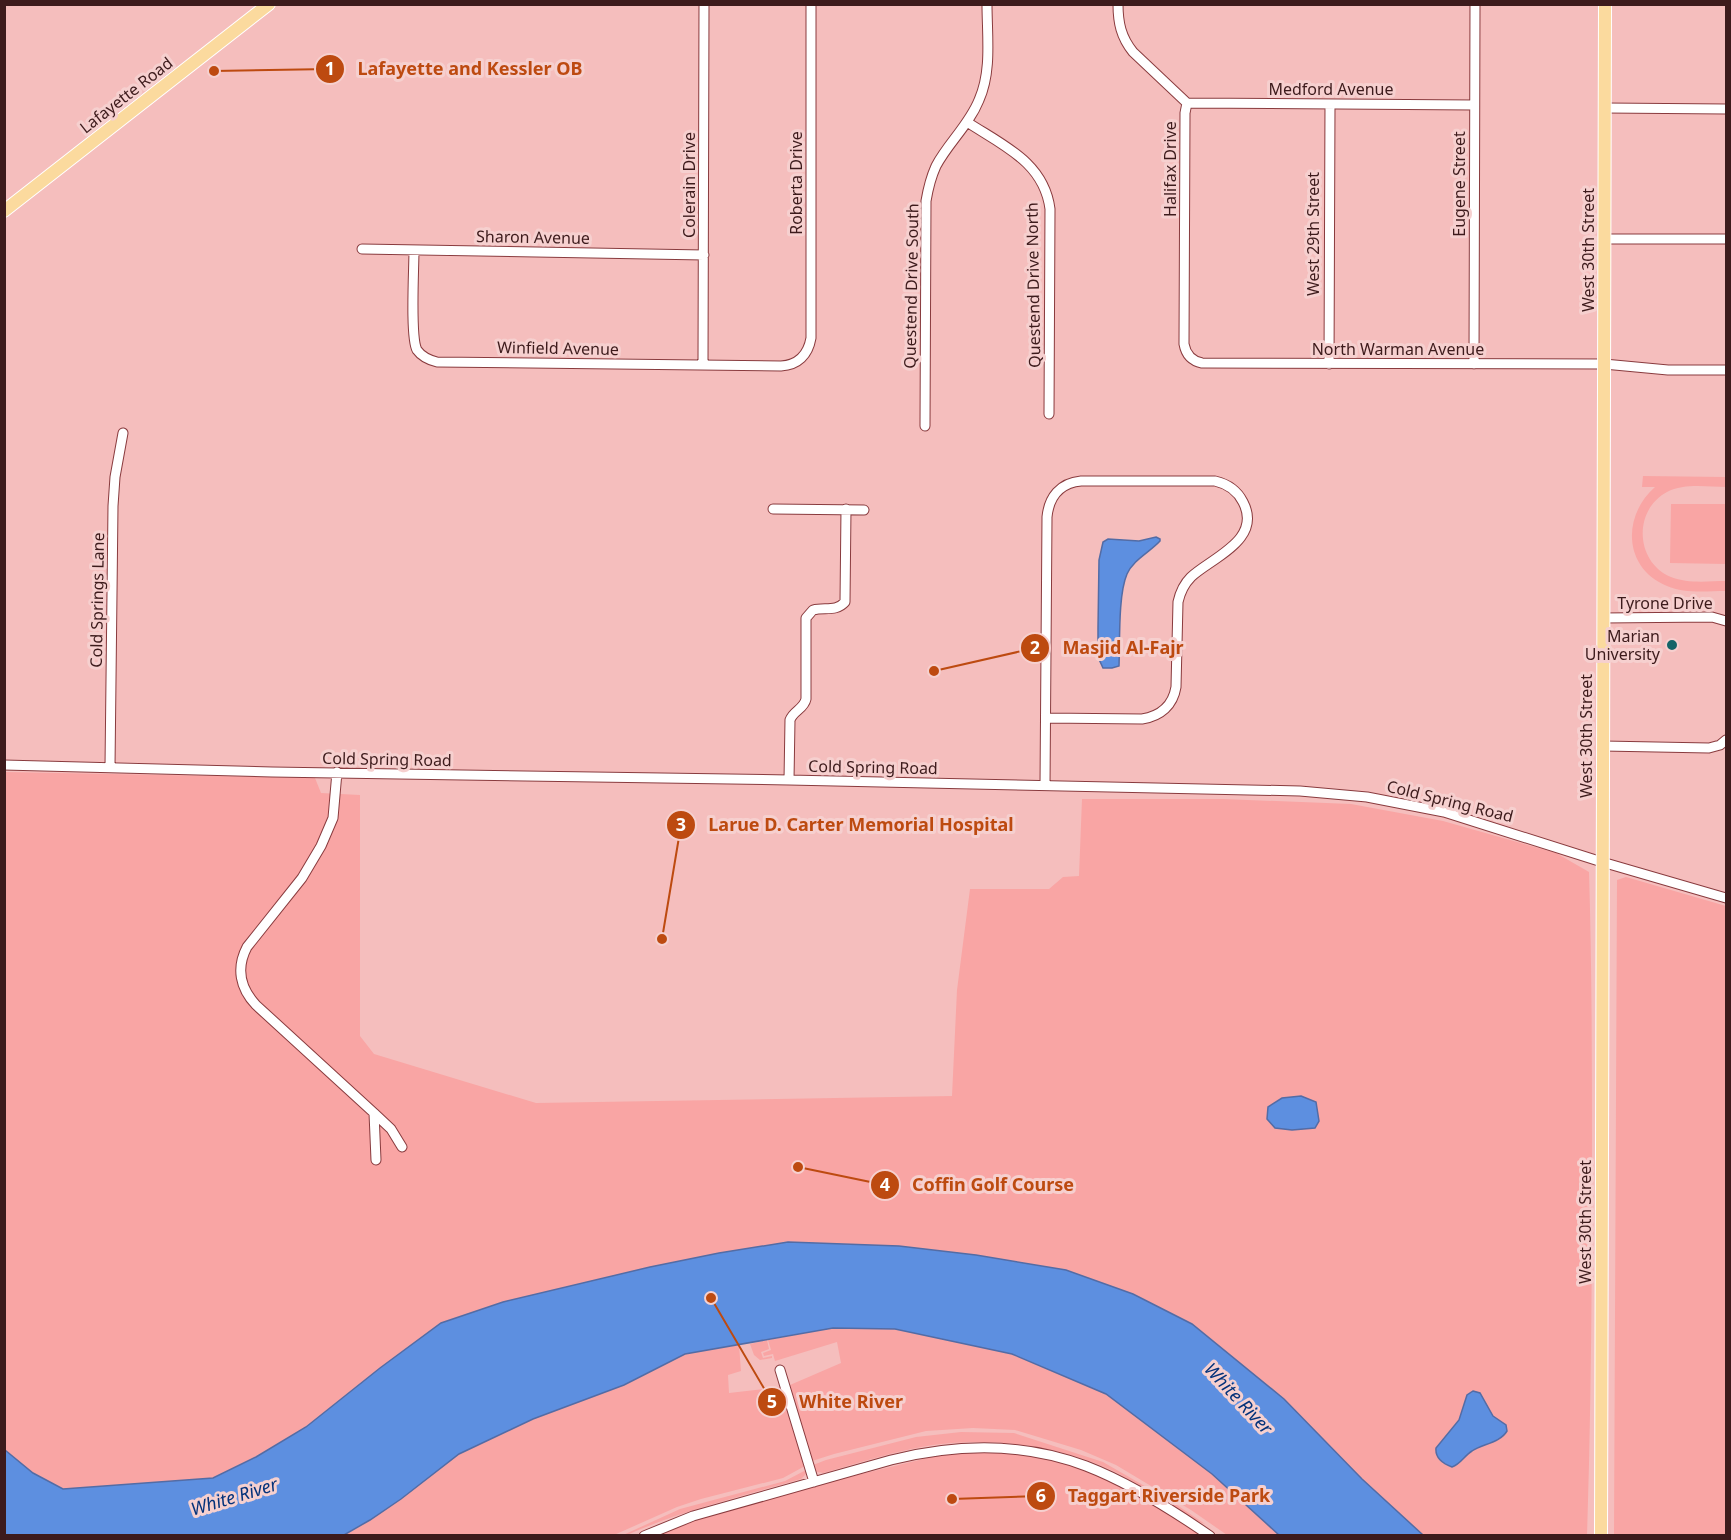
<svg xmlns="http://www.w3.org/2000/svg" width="1731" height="1540" font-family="'Noto Sans',sans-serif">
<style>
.green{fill:#f9a5a4}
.water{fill:#5d8fe0;stroke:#536ca5;stroke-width:1.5}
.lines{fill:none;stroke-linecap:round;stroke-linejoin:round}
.minor-casing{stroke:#893b3e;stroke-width:11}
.major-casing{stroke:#fff;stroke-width:14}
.minor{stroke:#fff;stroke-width:9}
.major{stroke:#fbda9e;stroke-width:12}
.poi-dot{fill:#156468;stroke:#f6d0cf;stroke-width:2}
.labels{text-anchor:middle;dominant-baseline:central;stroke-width:6;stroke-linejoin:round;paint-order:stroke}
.street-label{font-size:16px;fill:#3d1b1c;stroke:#f6d0cf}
.poi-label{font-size:16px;fill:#3d1b1c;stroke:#f6d0cf;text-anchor:end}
.water-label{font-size:18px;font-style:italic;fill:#04327a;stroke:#f6d0cf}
.leader{fill:none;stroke:#bd4a10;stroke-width:2}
.callout-dot{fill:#bd4a10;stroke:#f6d0cf;stroke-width:2}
.mark-label{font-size:18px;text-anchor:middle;font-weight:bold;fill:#fff}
.callout-label{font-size:18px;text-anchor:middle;font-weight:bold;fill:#bd4a10;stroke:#f6d0cf;stroke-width:6;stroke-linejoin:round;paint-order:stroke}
</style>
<rect width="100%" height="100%" fill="#f5bebd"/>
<path class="green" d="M 1643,476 L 1726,477 L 1726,487 C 1708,487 1684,483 1667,492 C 1633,510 1635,562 1671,577 C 1688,584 1709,581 1726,581 L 1726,591 C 1707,591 1685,594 1667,586 C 1623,568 1622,516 1655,487 L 1642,487 Z
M 1671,504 L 1726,504 L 1726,564 L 1670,563 Z
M 5,772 L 315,778 L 321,793 L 360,795 L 360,1036 L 374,1054 L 536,1103 L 952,1096 L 957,990 L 970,889 L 1049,889 L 1063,877 L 1079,876 L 1082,799 L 1223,799 L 1351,804 L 1443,821 L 1556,853 L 1589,872 C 1592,970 1592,1069 1592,1167 C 1592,1290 1591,1413 1587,1535 L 1423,1535 L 1362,1479 L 1284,1399 L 1192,1324 L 1133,1294 L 1066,1270 L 976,1255 L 899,1246 L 719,1253 L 564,1287 L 380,1368 L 306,1427 L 256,1457 L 213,1478 L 63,1489 L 33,1473 L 5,1450 Z
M 1626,877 L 1726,906 L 1726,1535 L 1614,1535 L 1617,880 Z
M 833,1328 L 895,1329 L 1012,1354 L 1106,1394 L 1212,1474 L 1279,1535 L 1227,1535 L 1191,1510 L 1116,1465 L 1081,1450 L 1015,1430 L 973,1428 L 926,1431 L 834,1454 L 812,1461 L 790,1385 L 841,1363 L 837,1342 L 775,1361 L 773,1354 L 764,1356 L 763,1353 L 771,1350 L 768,1340 Z
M 767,1340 L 769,1349 L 761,1352 L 763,1358 L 772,1356 L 772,1358 L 760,1360 L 754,1355 L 750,1344 Z
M 739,1345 L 741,1371 L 728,1375 L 729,1393 L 780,1387 L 805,1466 L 783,1478 L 701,1499 L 677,1507 L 614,1535 L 344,1536 L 370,1520 L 401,1499 L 459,1454 L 533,1419 L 624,1385 L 685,1354 Z
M 961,1432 L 1014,1433 L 1103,1462 L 1174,1503 L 1205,1524 C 1197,1522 1186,1514 1178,1509 C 1156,1495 1134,1481 1111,1470 C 1058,1445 991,1437 933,1445 C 895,1451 859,1463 823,1473 L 817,1472 L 813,1465 L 826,1460 L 916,1437 Z
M 993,1452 C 1040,1455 1087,1467 1129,1489 C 1155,1502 1179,1520 1203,1536 L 652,1536 L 712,1510 L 944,1454 Z
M 806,1470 L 806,1474 L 801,1479 C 743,1496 683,1510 627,1535 L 621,1536 L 680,1509 L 785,1481 Z"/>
<path class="water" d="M 1156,537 L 1160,539 L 1160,541 C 1150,552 1133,560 1127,574 C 1118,595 1120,642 1119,666 L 1112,668 L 1103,668 L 1098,657 L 1098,628 L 1099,560 L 1103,542 L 1108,539 L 1139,541 Z
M 1301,1096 L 1316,1102 L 1319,1121 L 1315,1128 L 1292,1130 L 1275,1128 L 1267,1119 L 1268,1107 L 1282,1098 Z
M 788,1242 L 899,1246 L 976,1255 L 1066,1270 L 1133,1294 L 1192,1324 L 1284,1399 L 1362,1479 L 1423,1535 L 1279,1535 L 1212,1474 L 1106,1394 L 1012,1354 L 895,1329 L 833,1328 L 685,1354 L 624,1385 L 533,1419 L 459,1454 L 401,1499 L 370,1520 L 344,1535 L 5,1535 L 5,1450 L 33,1473 L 63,1489 L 213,1478 L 256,1457 L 306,1427 L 380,1368 L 441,1323 L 503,1302 L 650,1267 L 719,1253 Z
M 1473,1391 L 1480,1393 L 1493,1416 L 1506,1425 L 1507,1431 C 1500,1443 1482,1444 1472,1451 C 1464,1456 1461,1464 1452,1467 C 1444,1464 1435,1458 1436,1448 L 1459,1420 L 1467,1395 Z"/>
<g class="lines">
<g class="minor-casing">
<path id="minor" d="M 1118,4 C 1118,23 1121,37 1133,52 L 1187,103 L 1185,113 L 1184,344 C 1186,355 1192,361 1202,363 L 1604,364 L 1668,370 L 1726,370
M 1187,103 L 1474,105
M 1605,108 L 1726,109
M 967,122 C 1002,145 1044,162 1050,209 L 1049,414
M 1604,239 L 1726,239
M 362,249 L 704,255
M 414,250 C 414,269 410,337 417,350 C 422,357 429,360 437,362 L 781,366 C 798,365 808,355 811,338 L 811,4
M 1329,364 L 1330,104
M 1474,364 L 1475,4
M 703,365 L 704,4
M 925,426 L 926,201 C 928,189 931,177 936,166 C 948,143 969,125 979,100 C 992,71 987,36 987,4
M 773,509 L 864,510
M 1603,618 L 1712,617 L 1726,621
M 1603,746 L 1709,748 L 1720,745 L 1726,740
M 4,765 L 272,772 L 789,780 L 1300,791 L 1367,797 L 1444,812 L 1602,862 L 1726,898
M 110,767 L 113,506 L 115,477 L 123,433
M 337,772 L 333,818 L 321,846 L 302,878 L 247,947 C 236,968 240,988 256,1005 L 374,1113 L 376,1160
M 789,780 L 790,720 C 793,711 804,709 806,699 L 806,618 L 813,610 C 825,607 836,612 845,602 L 846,509
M 1045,785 C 1046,696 1046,607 1047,517 C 1049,497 1060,483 1081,481 L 1215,481 C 1228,484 1237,490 1243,502 C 1263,540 1211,558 1191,577 C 1184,584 1180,593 1178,602 L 1176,687 C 1173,705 1161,716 1142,719 L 1046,718
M 374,1113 L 391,1129 L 402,1147
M 780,1370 L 814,1482
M 644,1536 L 693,1516 L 891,1460 C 955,1444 1023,1442 1086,1466 C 1130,1483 1171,1509 1210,1536"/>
</g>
<g class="major-casing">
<path id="major" d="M 4,211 L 269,4
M 1601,1536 L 1605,4"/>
</g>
<use href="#minor" class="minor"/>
<use href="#major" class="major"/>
</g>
<circle class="poi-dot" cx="1672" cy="645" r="6"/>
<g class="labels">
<g class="street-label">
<text x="1331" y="89">Medford Avenue</text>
<text transform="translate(126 95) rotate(-38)">Lafayette Road</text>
<text transform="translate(1170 169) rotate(-90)">Halifax Drive</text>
<text transform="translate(796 183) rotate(-90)">Roberta Drive</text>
<text transform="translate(1459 184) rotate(-90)">Eugene Street</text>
<text transform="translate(689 185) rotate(-90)">Colerain Drive</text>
<text transform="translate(1313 234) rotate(-90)">West 29th Street</text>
<text transform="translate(533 237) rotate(1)">Sharon Avenue</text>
<text transform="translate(1588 250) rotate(-90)">West 30th Street</text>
<text transform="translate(1033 285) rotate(-91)">Questend Drive North</text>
<text transform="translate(911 286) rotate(-89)">Questend Drive South</text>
<text transform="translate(558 348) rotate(1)">Winfield Avenue</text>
<text x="1398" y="349">North Warman Avenue</text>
<text transform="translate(97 600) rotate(-89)">Cold Springs Lane</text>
<text x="1665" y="603">Tyrone Drive</text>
<text transform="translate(1586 736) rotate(-90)">West 30th Street</text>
<text transform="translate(387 759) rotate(1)">Cold Spring Road</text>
<text transform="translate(873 767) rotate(1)">Cold Spring Road</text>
<text transform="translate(1450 801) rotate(14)">Cold Spring Road</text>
<text transform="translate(1585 1222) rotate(-90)">West 30th Street</text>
</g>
<g class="poi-label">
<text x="1660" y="636">Marian<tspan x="1660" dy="18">University</tspan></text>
</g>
<g class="water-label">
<text transform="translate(1239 1398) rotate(47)">White River</text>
<text transform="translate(234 1496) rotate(-17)">White River</text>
</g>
</g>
<path class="leader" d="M214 71L330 69M934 671L1035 648M662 939L681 825M798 1167L885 1185M711 1298L772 1402M952 1499L1041 1496"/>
<g class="callout-dot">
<circle cx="214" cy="71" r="6"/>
<circle cx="934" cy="671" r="6"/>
<circle cx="662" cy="939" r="6"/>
<circle cx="798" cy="1167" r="6"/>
<circle cx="711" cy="1298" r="6"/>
<circle cx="952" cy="1499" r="6"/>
<circle cx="330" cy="69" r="15"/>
<circle cx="1035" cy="648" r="15"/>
<circle cx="681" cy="825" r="15"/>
<circle cx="885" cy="1185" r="15"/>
<circle cx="772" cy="1402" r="15"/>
<circle cx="1041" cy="1496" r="15"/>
</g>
<g class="mark-label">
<text x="330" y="75">1</text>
<text x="1035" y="654">2</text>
<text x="681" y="831">3</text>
<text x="885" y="1191">4</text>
<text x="772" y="1408">5</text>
<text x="1041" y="1502">6</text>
</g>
<g class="callout-label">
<text x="470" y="75">Lafayette and Kessler OB</text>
<text x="1123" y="654">Masjid Al-Fajr</text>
<text x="861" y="831">Larue D. Carter Memorial Hospital</text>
<text x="993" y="1191">Coffin Golf Course</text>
<text x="851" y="1408">White River</text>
<text x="1169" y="1502">Taggart Riverside Park</text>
</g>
<rect width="1731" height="1540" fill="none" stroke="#3d1b1c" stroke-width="12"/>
</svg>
